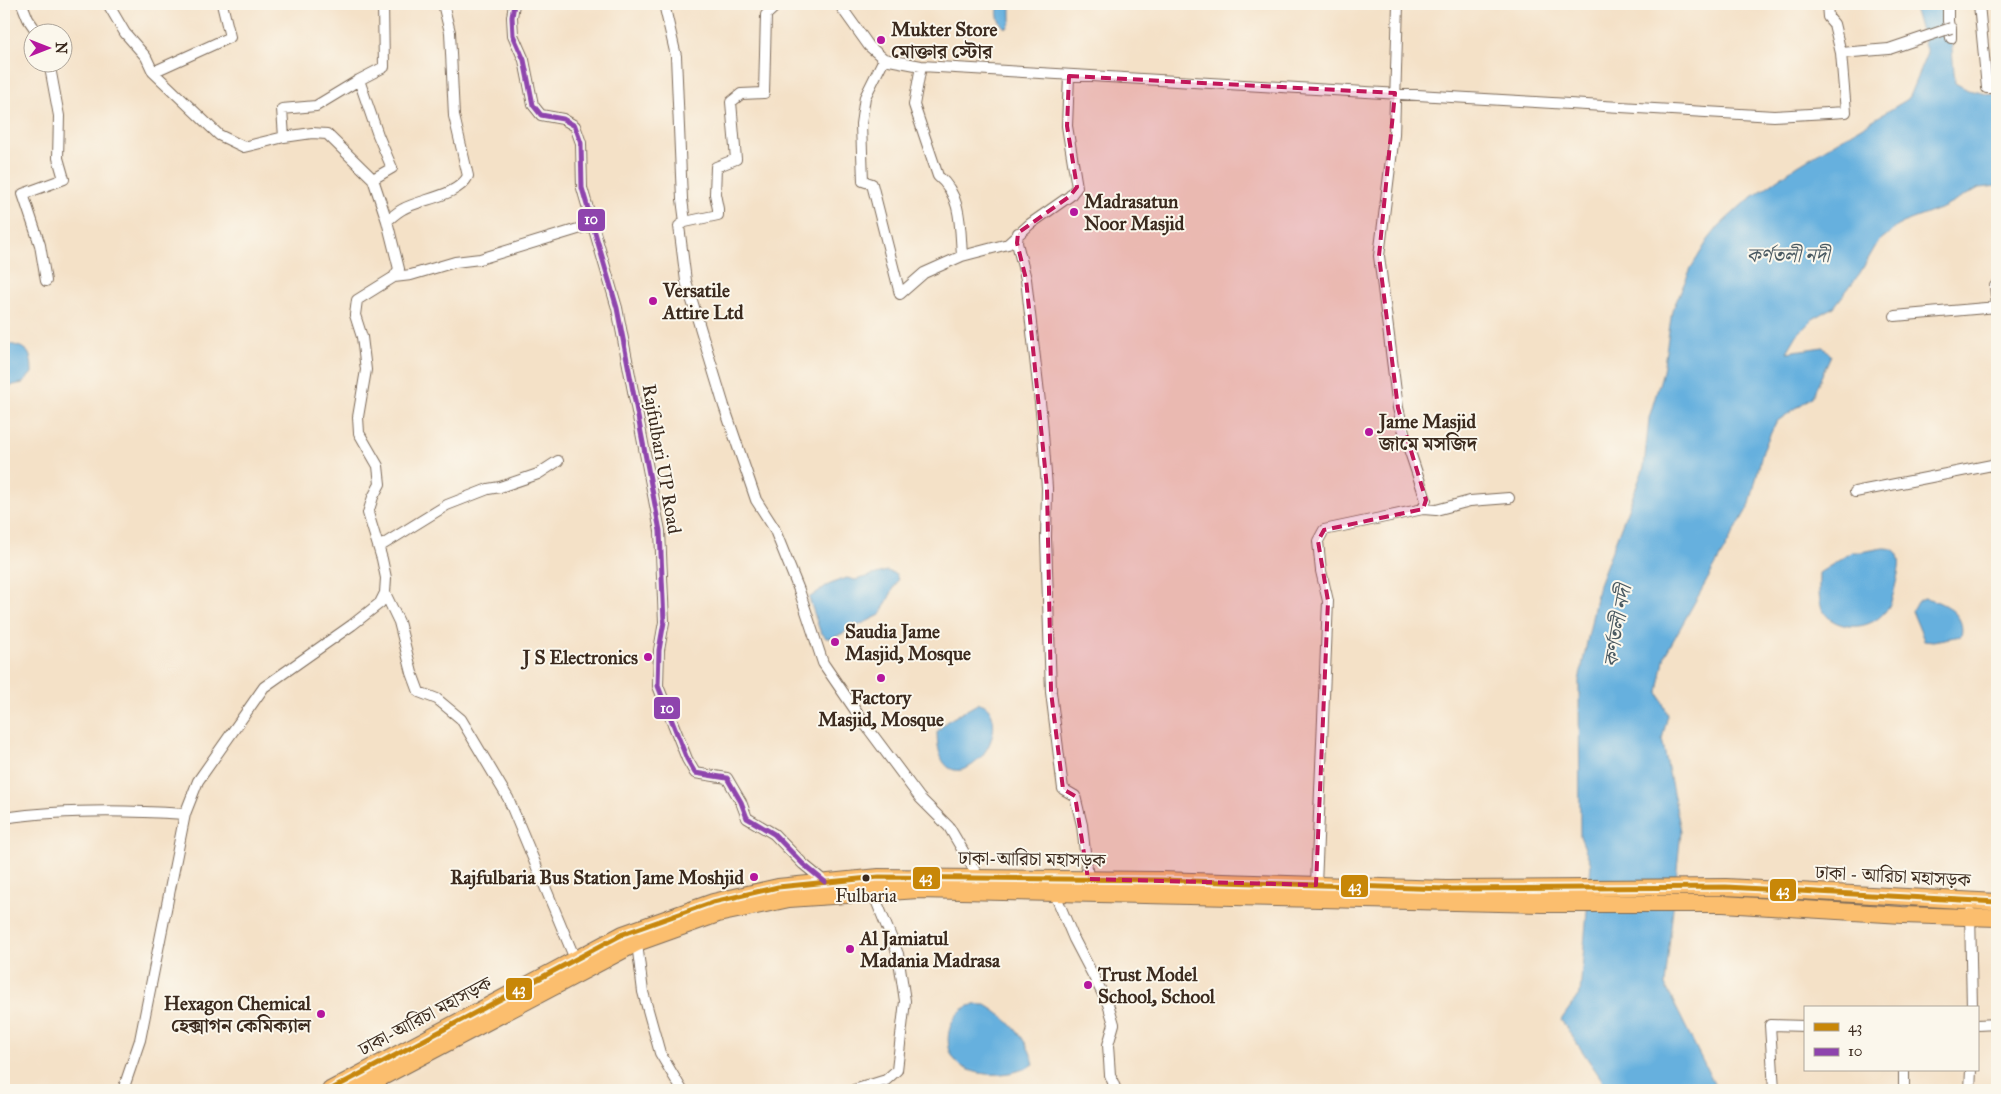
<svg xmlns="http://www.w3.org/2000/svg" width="2001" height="1094" font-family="'IM FELL Great Primer','Noto Serif Bengali',serif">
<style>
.water{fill:#66b0de;stroke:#506d7e}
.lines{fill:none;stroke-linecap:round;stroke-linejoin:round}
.minor-casing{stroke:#7c6a59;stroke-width:12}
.trunk-casing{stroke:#7c6a59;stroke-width:18}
.minor{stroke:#fff;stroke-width:10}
.trunk{stroke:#fbbe6e;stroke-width:16}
.minor-bridge-casing{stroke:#7c6a59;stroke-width:12;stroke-linecap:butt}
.minor-bridge{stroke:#fff;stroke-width:10}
.bus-1-casing{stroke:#fbf7ec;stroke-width:9}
.bus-2-casing{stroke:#fbf7ec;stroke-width:9}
.bus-1{stroke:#c88708;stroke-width:5}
.bus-2{stroke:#8e44ad;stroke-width:5}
.marked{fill:#c2185b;fill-opacity:0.2;stroke:#c2185b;stroke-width:4;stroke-dasharray:10 6;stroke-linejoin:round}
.poi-dot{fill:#b5179e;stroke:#fbf7ec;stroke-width:2}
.bus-dot{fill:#3b2a1e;stroke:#fbf7ec;stroke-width:2}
.labels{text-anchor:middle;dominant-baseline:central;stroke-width:4;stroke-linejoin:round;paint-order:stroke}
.bus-label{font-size:18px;fill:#3b2a1e;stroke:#fbf7ec}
.poi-label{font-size:19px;font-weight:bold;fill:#3b2a1e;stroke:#fbf7ec;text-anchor:start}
.street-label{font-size:19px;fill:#3b2a1e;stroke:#fbf7ec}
.water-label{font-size:20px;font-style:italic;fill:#4a5961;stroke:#fbf7ec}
.line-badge{stroke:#fbf7ec;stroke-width:2}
.badge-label{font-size:14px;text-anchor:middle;font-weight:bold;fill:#fff}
</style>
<rect width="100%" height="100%" fill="#fbf7ec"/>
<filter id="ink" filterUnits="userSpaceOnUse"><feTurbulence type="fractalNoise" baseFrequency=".02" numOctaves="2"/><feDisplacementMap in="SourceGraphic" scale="10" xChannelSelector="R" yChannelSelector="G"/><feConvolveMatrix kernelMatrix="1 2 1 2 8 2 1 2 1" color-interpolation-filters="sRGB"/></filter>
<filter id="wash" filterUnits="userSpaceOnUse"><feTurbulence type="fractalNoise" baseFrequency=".0096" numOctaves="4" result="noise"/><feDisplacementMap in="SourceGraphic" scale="20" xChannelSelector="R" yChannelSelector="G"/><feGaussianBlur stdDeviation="1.12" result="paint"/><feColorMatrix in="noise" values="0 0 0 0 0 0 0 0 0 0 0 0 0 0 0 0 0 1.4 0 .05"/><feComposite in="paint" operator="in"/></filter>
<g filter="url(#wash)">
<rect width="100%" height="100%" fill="#f4e1c7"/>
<path class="water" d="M 1000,4 L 1011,5 L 1011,21 L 1008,27 L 1005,28 C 998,22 995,12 1000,4 Z
M 1913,4 L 1948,4 L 1955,83 L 1968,90 L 1997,96 L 1997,186 L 1979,188 L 1945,207 L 1902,223 L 1878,242 L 1860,273 L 1834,307 L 1813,319 L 1797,335 L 1787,352 L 1823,347 L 1831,355 L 1812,397 L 1776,422 L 1763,450 L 1750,504 L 1665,655 L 1658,692 L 1668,715 L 1662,739 L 1681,831 L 1665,985 L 1717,1090 L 1609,1090 L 1561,1020 L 1580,993 L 1591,864 L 1580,836 L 1579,681 L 1599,584 L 1644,467 L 1649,418 L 1663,371 L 1672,311 L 1691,268 L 1708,240 L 1719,226 L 1744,203 L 1798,165 L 1908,99 L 1927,53 Z
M 4,343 C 26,347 32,349 32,373 L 23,383 L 4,387 Z
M 1883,548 C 1888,548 1893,548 1897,553 C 1902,562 1898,573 1896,583 C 1894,591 1892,601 1888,608 C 1877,624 1858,630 1840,624 C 1816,616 1819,594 1819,573 L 1852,552 L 1861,552 Z
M 887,571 L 896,574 L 898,580 L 880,615 L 833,638 L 826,638 L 820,631 L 809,598 L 826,586 L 840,580 L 847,578 L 855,580 Z
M 1924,598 C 1942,601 1967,614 1961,636 L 1933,641 L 1924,640 L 1912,611 L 1917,602 Z
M 979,703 C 986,704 990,709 992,715 C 1005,754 938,808 937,732 L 946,722 Z
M 986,1005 C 1008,1018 1028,1039 1034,1064 C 1015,1076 979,1079 960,1065 C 941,1051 946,1017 967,1007 C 972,1004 981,1005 986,1005 Z"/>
</g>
<g filter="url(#ink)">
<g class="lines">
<g class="minor-casing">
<path id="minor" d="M 22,4 L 28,19 L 37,32
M 108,4 L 125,33 L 146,57 L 153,72 L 219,135 L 244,147 L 284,137 L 312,133 L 327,134 L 373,179 L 387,221 L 399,269 L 394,277 L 357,300 L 355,315 L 362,337 L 366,370 L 358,417 L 359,433 L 378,466 L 380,484 L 373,497 L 368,513 L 382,559 L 386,578 L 385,593 L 380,603 L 352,625 L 264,687 L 198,781 L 185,814 L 140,1040 L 123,1090
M 514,4 L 512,17 L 513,35 L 524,60 L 533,105 L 541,115 L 563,119 L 575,126 L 581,143 L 582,188 L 617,308 L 660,531 L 664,622 L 659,650 L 658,686 L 687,759 L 695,773 L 727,778 L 741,802 L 747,818 L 774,834 L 803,864 L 825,882
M 664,4 L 676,56 L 682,199 L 685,222
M 778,4 L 766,15 L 764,93 L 741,94 L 731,102 L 736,159 L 716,167 L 715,194 L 718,209 L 718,215 L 685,222 L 679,226 L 686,281 L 724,406 L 756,500 L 774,528 L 799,590 L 823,663 L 864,723 L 920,798 L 949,827 L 979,878
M 839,4 L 869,46 L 884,59 L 921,66 L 1774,116 L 1846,112 L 1841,53
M 1827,4 L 1828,17 L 1834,24 L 1841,53 L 1889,49
M 1948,4 L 1948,21 L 1951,38 L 1951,28
M 1979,4 L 1987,88 L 1997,88
M 884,59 L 865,97 L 861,124 L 863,181 L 872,184 L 900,294
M 921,66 L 914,105 L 938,176 C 962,195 960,228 962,256
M 153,72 L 230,37 L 222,4
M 359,80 L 384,67 L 383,4
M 284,137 L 282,109 L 316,106 L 359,80 L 378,135 L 392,168 L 373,179
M 387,221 C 392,217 397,212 403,209 C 421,199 458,196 468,176 L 454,116 L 450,32 L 443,4
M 1018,233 L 1017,243 L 1026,279 L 1042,420 L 1047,488 L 1046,538 L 1051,692 L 1063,789 L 1075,796 L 1082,825 L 1088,879
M 394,277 L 411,275 L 455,262 L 480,259 L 591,225
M 46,281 L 40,245 L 23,194 L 64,179 L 58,158 L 59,116 L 49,62
M 1995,286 L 1997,306
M 900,294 L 924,273 L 962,256 L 1008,244 L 1030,224 L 1070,196 L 1077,187 L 1067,126 L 1069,76
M 1895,316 L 1997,307
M 1855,492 L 1997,464
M 1423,509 L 1436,510 L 1470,501 L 1509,498
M 379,547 L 447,505 L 488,489 L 500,487 L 538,474 L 558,461
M 385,593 L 399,622 L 412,673 L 419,692 L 437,699 L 461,719 L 508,798 L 575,959
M 4,818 C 64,809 124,810 185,814
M 1316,885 L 1328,601 L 1321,571 L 1318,541 L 1324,530 L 1423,509 L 1426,500 L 1406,440 L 1398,408 L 1379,256 L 1394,135 L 1398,4
M 1055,894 L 1074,939 L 1108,1004 L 1114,1024 L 1108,1045 L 1110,1075 L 1116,1090
M 1970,912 L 1972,1008
M 637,943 L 643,992 L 660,1053 L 682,1090
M 1977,1025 L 1997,1024
M 1904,1070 L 1904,1090
M 854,1090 L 886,1080 L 897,1070 L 905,1001 L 898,954 L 873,893
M 1774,1090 L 1770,1025 L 1805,1026
M 1970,1090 L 1971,1070"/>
</g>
<g class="trunk-casing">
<path id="trunk" d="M 330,1090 L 623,934 L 713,902 L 778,887 L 879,877 L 1161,880 L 1446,889 L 1726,887 L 1997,902
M 358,1090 L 637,943 L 718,914 L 789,899 L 918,890 L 1542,904 L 1723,904 L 1902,915 L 1997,918"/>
</g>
<use href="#minor" class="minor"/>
<use href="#trunk" class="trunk"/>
<g class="minor-bridge-casing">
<path id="minor-bridge" d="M 1889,49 L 1951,28"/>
</g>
<use href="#minor-bridge" class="minor-bridge"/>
<g class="bus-1-casing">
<path id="bus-1" d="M 330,1090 L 623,934 L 713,902 L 778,887 L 879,877 L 1161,880 L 1446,889 L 1726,887 L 1997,902"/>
</g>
<g class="bus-2-casing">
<path id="bus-2" d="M 514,4 L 512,17 L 513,35 L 524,60 L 533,105 L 541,115 L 563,119 L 575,126 L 581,143 L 582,188 L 617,308 L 660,531 L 664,622 L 659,650 L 658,686 L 687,759 L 695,773 L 727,778 L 741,802 L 747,818 L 774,834 L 803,864 L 825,882"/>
</g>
<use href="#bus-1" class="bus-1"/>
<use href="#bus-2" class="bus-2"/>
</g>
</g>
<path class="marked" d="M 1069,76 L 1395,93 L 1379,256 L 1398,408 L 1426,500 L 1423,509 L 1324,530 L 1318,541 L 1328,601 L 1316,885 L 1088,879 L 1075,796 L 1063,789 L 1051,692 L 1047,488 L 1026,279 L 1017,243 L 1018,233 L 1070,196 L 1077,187 L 1067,126 Z"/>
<g class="poi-dot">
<circle cx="881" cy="40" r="5"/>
<circle cx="1074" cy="212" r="5"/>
<circle cx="653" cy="301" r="5"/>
<circle cx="1369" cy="432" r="5"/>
<circle cx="835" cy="642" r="5"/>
<circle cx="648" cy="657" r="5"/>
<circle cx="881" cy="678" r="5"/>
<circle cx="754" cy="877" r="5"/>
<circle cx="850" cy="949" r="5"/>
<circle cx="1088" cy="985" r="5"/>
<circle cx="321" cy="1014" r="5"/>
</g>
<circle class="bus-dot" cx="866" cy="878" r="4.5"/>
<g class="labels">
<g class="bus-label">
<text x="866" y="896">Fulbaria</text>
</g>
<g class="poi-label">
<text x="891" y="29">Mukter Store<tspan x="891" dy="22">মোক্তার স্টোর</tspan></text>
<text x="1084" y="201">Madrasatun<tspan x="1084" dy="22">Noor Masjid</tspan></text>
<text x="663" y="290">Versatile<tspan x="663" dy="22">Attire Ltd</tspan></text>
<text x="1379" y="421">Jame Masjid<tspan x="1379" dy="22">জামে মসজিদ</tspan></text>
<text x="845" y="631">Saudia Jame<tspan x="845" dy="22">Masjid, Mosque</tspan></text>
<text x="638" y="657" text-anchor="end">J S Electronics</text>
<text x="881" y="697" text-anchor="middle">Factory<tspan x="881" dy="22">Masjid, Mosque</tspan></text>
<text x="744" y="877" text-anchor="end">Rajfulbaria Bus Station Jame Moshjid</text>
<text x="860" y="938">Al Jamiatul<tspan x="860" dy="22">Madania Madrasa</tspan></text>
<text x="1098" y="974">Trust Model<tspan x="1098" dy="22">School, School</tspan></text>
<text x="311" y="1003" text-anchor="end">Hexagon Chemical<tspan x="311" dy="22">হেক্সাগন কেমিক্যাল</tspan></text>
</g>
<g class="street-label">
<text transform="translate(662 459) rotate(80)">Rajfulbari UP Road</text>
<text transform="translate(1032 859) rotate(1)">ঢাকা-আরিচা মহাসড়ক</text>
<text transform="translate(1893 876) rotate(3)">ঢাকা - আরিচা মহাসড়ক</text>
<text transform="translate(425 1016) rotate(-28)">ঢাকা-আরিচা মহাসড়ক</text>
</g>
<g class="water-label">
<text x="1788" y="255">কর্ণতলী নদী</text>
<text transform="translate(1617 626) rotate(-80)">কর্ণতলী নদী</text>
</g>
</g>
<g class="line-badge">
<rect x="577" y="208" width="29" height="24" rx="5" fill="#8e44ad"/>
<rect x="653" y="696" width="28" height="24" rx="5" fill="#8e44ad"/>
<rect x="912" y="866" width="29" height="24" rx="5" fill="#c88708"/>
<rect x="1340" y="874" width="29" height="24" rx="5" fill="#c88708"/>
<rect x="1769" y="878" width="28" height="24" rx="5" fill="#c88708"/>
<rect x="505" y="977" width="28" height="24" rx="5" fill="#c88708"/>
</g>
<g class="badge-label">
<text x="591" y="224">10</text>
<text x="667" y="713">10</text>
<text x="926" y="882">43</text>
<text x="1355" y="891">43</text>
<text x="1783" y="895">43</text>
<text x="519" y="994">43</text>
</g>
<rect width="2001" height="1094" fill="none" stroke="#fbf7ec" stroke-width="20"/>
<rect x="1804" y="1006" width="175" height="65" fill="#fbf7ec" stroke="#aea59a"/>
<rect x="1814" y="1023" width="25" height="8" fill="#c88708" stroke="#aea59a"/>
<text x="1848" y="1032" font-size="15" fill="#3b2a1e">43</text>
<rect x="1814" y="1048" width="25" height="8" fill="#8e44ad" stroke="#aea59a"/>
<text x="1848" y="1056" font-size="15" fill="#3b2a1e">10</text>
<g transform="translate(48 48) rotate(90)"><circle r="24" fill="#fbf7ec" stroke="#aea59a"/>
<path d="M0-4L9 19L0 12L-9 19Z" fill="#b5179e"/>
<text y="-8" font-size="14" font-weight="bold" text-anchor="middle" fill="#3b2a1e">N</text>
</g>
</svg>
